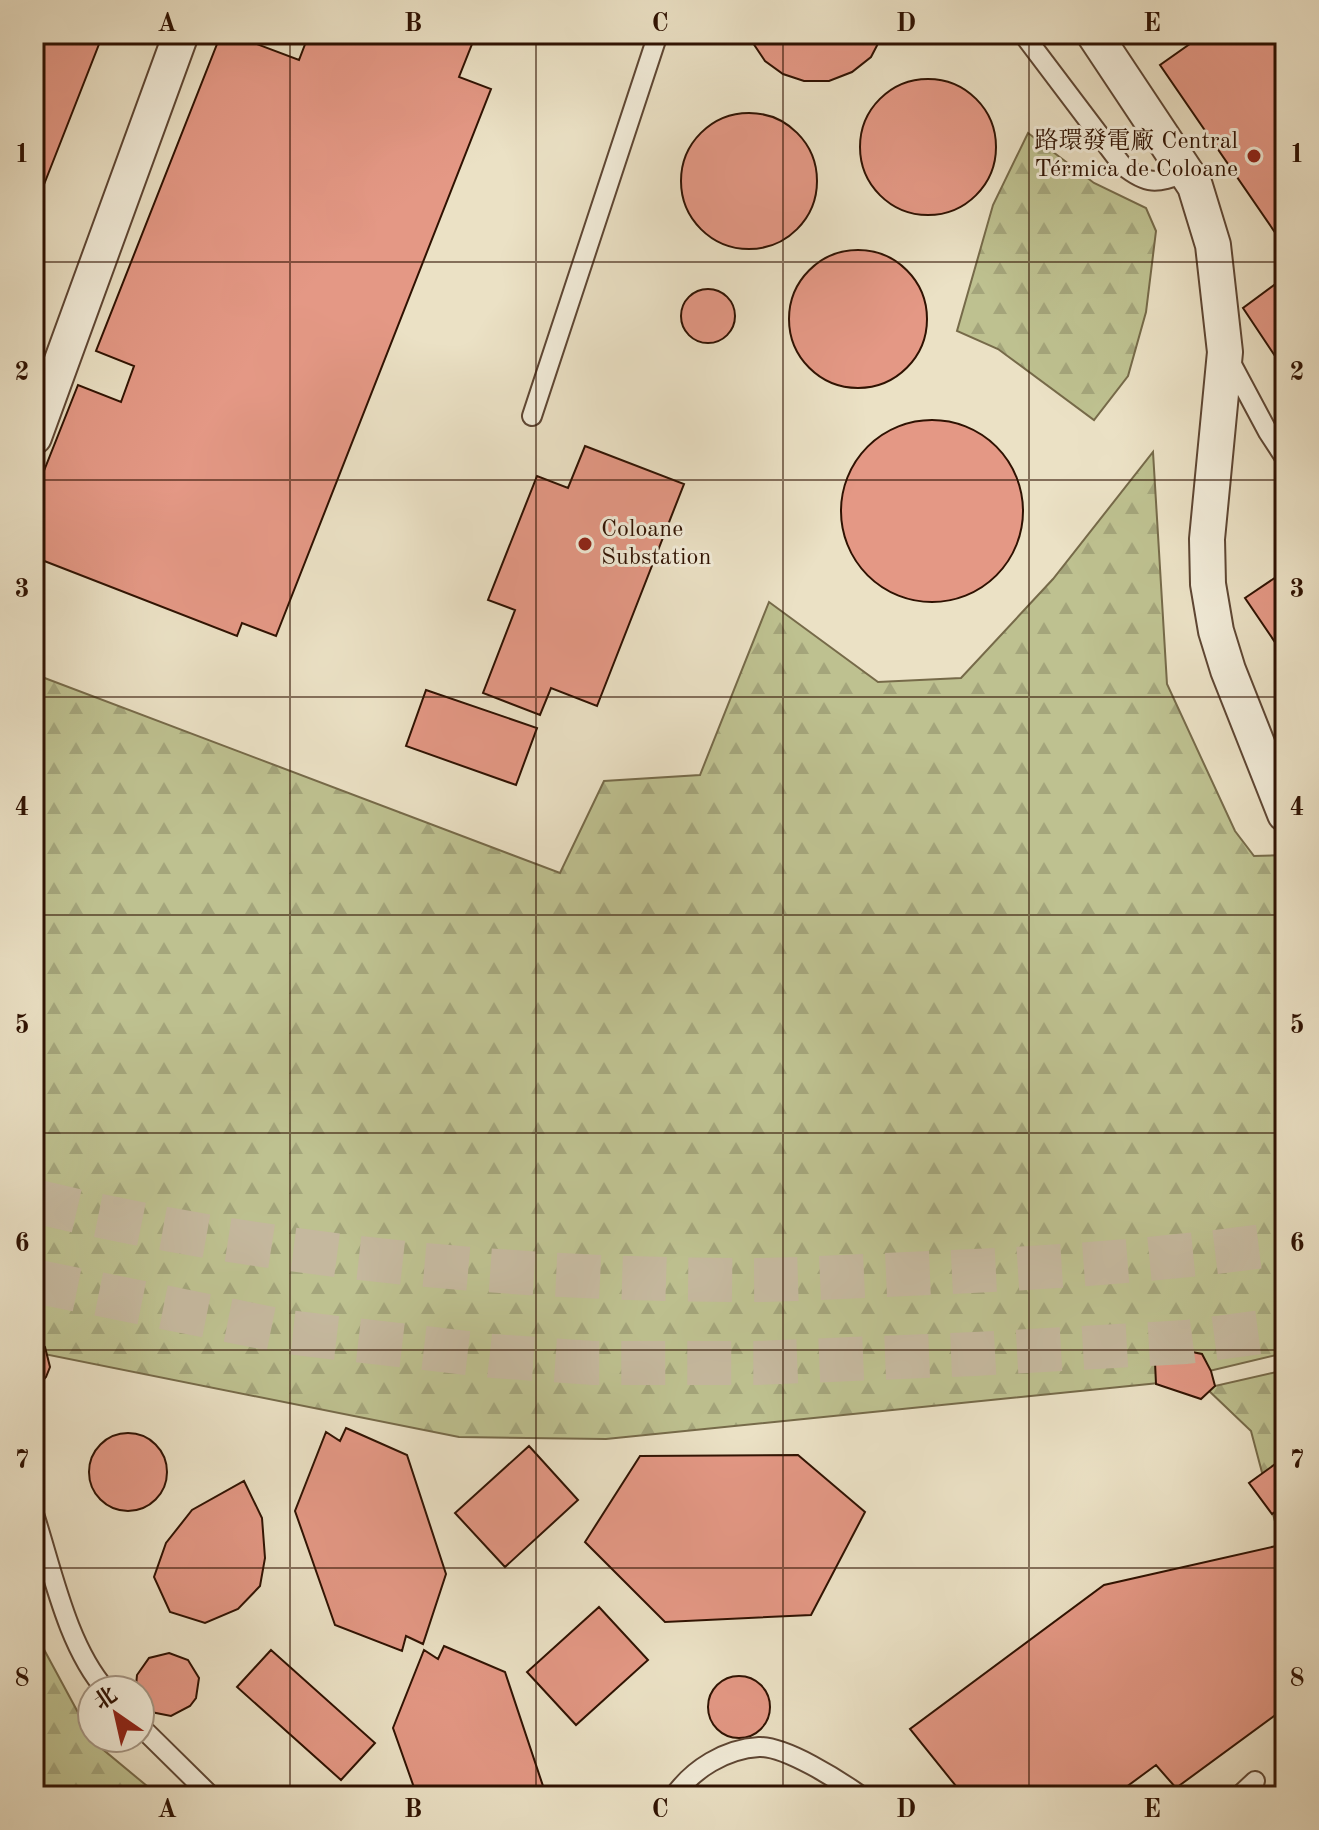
<svg xmlns="http://www.w3.org/2000/svg" width="1319" height="1830" font-family="'Old Standard TT','Noto Serif SC',serif">
<style>
.forest{fill:url(#forest-firs);stroke:#766a49;stroke-width:2}
.building{fill:#e49885;stroke:#2f1202;stroke-width:2}
.lines{fill:none;stroke-linecap:round;stroke-linejoin:round}
.secondary-tunnel{stroke:#c5b89e;stroke-width:44;stroke-dasharray:44 22;stroke-linecap:butt}
.service-casing{stroke:#5e4633;stroke-width:22}
.minor-casing{stroke:#5e4633;stroke-width:38}
.service{stroke:#f2ecd9;stroke-width:18}
.minor{stroke:#f2ecd9;stroke-width:34}
.grid{fill:none;stroke:#2f1202;stroke-width:2;stroke-opacity:0.55}
.poi-dot{fill:#8f2418;stroke:#f2ecd9;stroke-width:3}
.labels{text-anchor:middle;dominant-baseline:central;stroke-width:6;stroke-linejoin:round;paint-order:stroke}
.poi-label{font-size:24px;fill:#2f1202;stroke:#f2ecd9;text-anchor:end}
.neatline{fill:none;stroke:#2f1202;stroke-width:3}
.grid-label{font-size:26px;text-anchor:middle;font-weight:bold;fill:#2f1202}
</style>
<defs>
<pattern id="forest-firs" width="22" height="20" patternUnits="userSpaceOnUse" patternTransform="scale(2)"><rect width="22" height="20" fill="#bec190"/><path d="M5 1l3.5 6h-7zM16 11l3.5 6h-7z" fill="#a4a57b"/></pattern>
</defs>
<rect width="100%" height="100%" fill="#ebe1c5"/>
<filter id="stains"><feTurbulence type="fractalNoise" baseFrequency=".0025" numOctaves="4"/><feColorMatrix values="0 0 0 0 .2 0 0 0 0 .09 0 0 0 0 .02 0 0 0 .5 -.17"/></filter>
<radialGradient id="worn" r=".72"><stop offset=".6" stop-color="#630" stop-opacity="0"/><stop offset="1" stop-color="#630" stop-opacity=".3"/></radialGradient>
<path class="forest" d="M 1028,133 L 1094,183 L 1146,208 L 1156,231 L 1146,312 L 1128,376 L 1094,420 L 998,349 L 957,331 L 993,205 Z
M 1153,452 L 1167,684 L 1235,831 L 1254,856 L 1285,855 L 1285,1353 L 1159,1383 L 606,1439 L 459,1437 L 34,1352 L 34,674 L 560,873 L 604,781 L 700,775 L 769,602 L 878,682 L 961,678 L 1053,579 Z
M 1285,1370 L 1285,1559 L 1251,1431 L 1206,1388 Z
M 34,1631 L 94,1742 L 159,1796 L 34,1796 Z"/>
<path class="building" d="M 34,34 L 103,34 L 34,210 Z
M 221,34 L 230,34 L 299,60 L 309,34 L 476,34 L 459,77 L 491,89 L 276,636 L 242,623 L 237,636 L 34,557 L 34,496 L 78,385 L 121,402 L 134,366 L 96,351 Z
M 750,34 L 883,34 L 871,57 L 852,72 L 829,81 L 804,81 L 783,74 L 765,61 L 753,43 Z
M 1204,34 L 1285,34 L 1285,247 L 1160,65 Z
M860 147a68 68 0 1 1 136 0a68 68 0 1 1-136 0Z
M681 181a68 68 0 1 1 136 0a68 68 0 1 1-136 0Z
M789 319a69 69 0 1 1 138 0a69 69 0 1 1-138 0Z
M 1285,277 L 1285,371 L 1243,308 Z
M681 316a27 27 0 1 1 54 0a27 27 0 1 1-54 0Z
M841 511a91 91 0 1 1 182 0a91 91 0 1 1-182 0Z
M 585,446 L 684,484 L 597,706 L 551,688 L 540,715 L 483,693 L 515,610 L 488,600 L 537,476 L 568,488 Z
M 1285,571 L 1285,657 L 1245,598 Z
M 426,690 L 537,728 L 516,785 L 406,746 Z
M 34,1336 L 45,1347 L 50,1367 L 46,1377 L 34,1390 Z
M 1187,1351 L 1202,1354 L 1211,1371 L 1215,1386 L 1201,1399 L 1156,1384 L 1155,1362 Z
M 346,1428 L 407,1455 L 446,1574 L 423,1644 L 406,1636 L 402,1651 L 335,1625 L 295,1511 L 326,1432 L 340,1441 Z
M89 1472a39 39 0 1 1 78 0a39 39 0 1 1-78 0Z
M 529,1446 L 578,1500 L 505,1567 L 455,1513 Z
M 798,1455 L 865,1512 L 811,1615 L 665,1622 L 585,1542 L 640,1456 Z
M 1285,1457 L 1285,1504 L 1272,1514 L 1249,1483 Z
M 244,1481 L 262,1518 L 265,1558 L 260,1586 L 238,1609 L 205,1623 L 170,1612 L 154,1577 L 166,1543 L 192,1510 Z
M 1276,1546 L 1285,1551 L 1285,1708 L 1176,1788 L 1156,1765 L 1114,1796 L 964,1796 L 910,1729 L 1104,1585 Z
M 599,1607 L 648,1660 L 576,1725 L 527,1672 Z
M 444,1646 L 505,1672 L 545,1792 L 543,1796 L 417,1796 L 393,1728 L 424,1650 L 438,1659 Z
M 271,1650 L 375,1743 L 341,1780 L 237,1687 Z
M 169,1653 L 188,1660 L 199,1678 L 196,1698 L 190,1706 L 171,1716 L 151,1712 L 143,1705 L 140,1690 L 137,1690 L 136,1686 L 137,1675 L 149,1658 Z
M708 1707a31 31 0 1 1 62 0a31 31 0 1 1-62 0Z"/>
<g class="lines">
<path class="secondary-tunnel" d="M 34,1201 C 268,1257 521,1281 762,1280 C 810,1279 859,1276 907,1274 C 1033,1269 1160,1261 1285,1243
M 34,1281 L 287,1332 L 493,1356 L 594,1363 L 756,1363 L 975,1354 L 1186,1342 L 1285,1329"/>
<g class="service-casing">
<path id="service" d="M 1023,34 L 1122,165 C 1148,186 1156,183 1186,173
M 1229,359 L 1268,432 L 1285,458
M 532,416 L 658,34
M 34,1514 C 52,1569 67,1646 106,1690
M 140,1726 L 211,1796
M 674,1796 C 693,1769 725,1749 759,1747 C 785,1746 839,1780 861,1796
M 1239,1796 L 1255,1781"/>
</g>
<g class="minor-casing">
<path id="minor" d="M 1094,34 L 1195,186 L 1213,245 L 1225,352 L 1207,539 L 1208,584 L 1216,631 L 1228,670 L 1285,814
M 34,437 L 181,34"/>
</g>
<use href="#service" class="service"/>
<use href="#minor" class="minor"/>
</g>
<path class="grid" d="M 290,34 L 290,1796M 536,34 L 536,1796M 783,34 L 783,1796M 1029,34 L 1029,1796M 34,262 L 1285,262M 34,480 L 1285,480M 34,697 L 1285,697M 34,915 L 1285,915M 34,1133 L 1285,1133M 34,1350 L 1285,1350M 34,1568 L 1285,1568"/>
<g class="poi-dot">
<circle cx="1254" cy="156" r="8"/>
<circle cx="585" cy="544" r="8"/>
</g>
<g class="labels">
<g class="poi-label">
<text x="1238" y="142">路環發電廠 Central<tspan x="1238" dy="28">Térmica de Coloane</tspan></text>
<text x="601" y="530" text-anchor="start">Coloane<tspan x="601" dy="28">Substation</tspan></text>
</g>
</g>
<rect width="1319" height="1830" fill="none" stroke="#ebe1c5" stroke-width="88"/>
<g transform="translate(116 1714) rotate(326)"><circle r="38" fill="#f2ecd9" stroke="#a49583" stroke-width="2"/>
<path d="M0-6L14 30L0 20L-14 30Z" fill="#8f2418"/>
<text y="-12" font-size="22" font-weight="bold" text-anchor="middle" fill="#2f1202">北</text>
</g>
<rect x="44" y="44" width="1231" height="1742" class="neatline"/>
<g class="grid-label">
<text x="167" y="31">A</text>
<text x="413" y="31">B</text>
<text x="660" y="31">C</text>
<text x="906" y="31">D</text>
<text x="1152" y="31">E</text>
<text x="22" y="162">1</text>
<text x="1297" y="162">1</text>
<text x="22" y="380">2</text>
<text x="1297" y="380">2</text>
<text x="22" y="597">3</text>
<text x="1297" y="597">3</text>
<text x="22" y="815">4</text>
<text x="1297" y="815">4</text>
<text x="22" y="1033">5</text>
<text x="1297" y="1033">5</text>
<text x="22" y="1251">6</text>
<text x="1297" y="1251">6</text>
<text x="22" y="1468">7</text>
<text x="1297" y="1468">7</text>
<text x="22" y="1686">8</text>
<text x="1297" y="1686">8</text>
<text x="167" y="1817">A</text>
<text x="413" y="1817">B</text>
<text x="660" y="1817">C</text>
<text x="906" y="1817">D</text>
<text x="1152" y="1817">E</text>
</g>
<rect width="100%" height="100%" filter="url(#stains)"/>
<rect width="100%" height="100%" fill="url(#worn)"/>
</svg>
